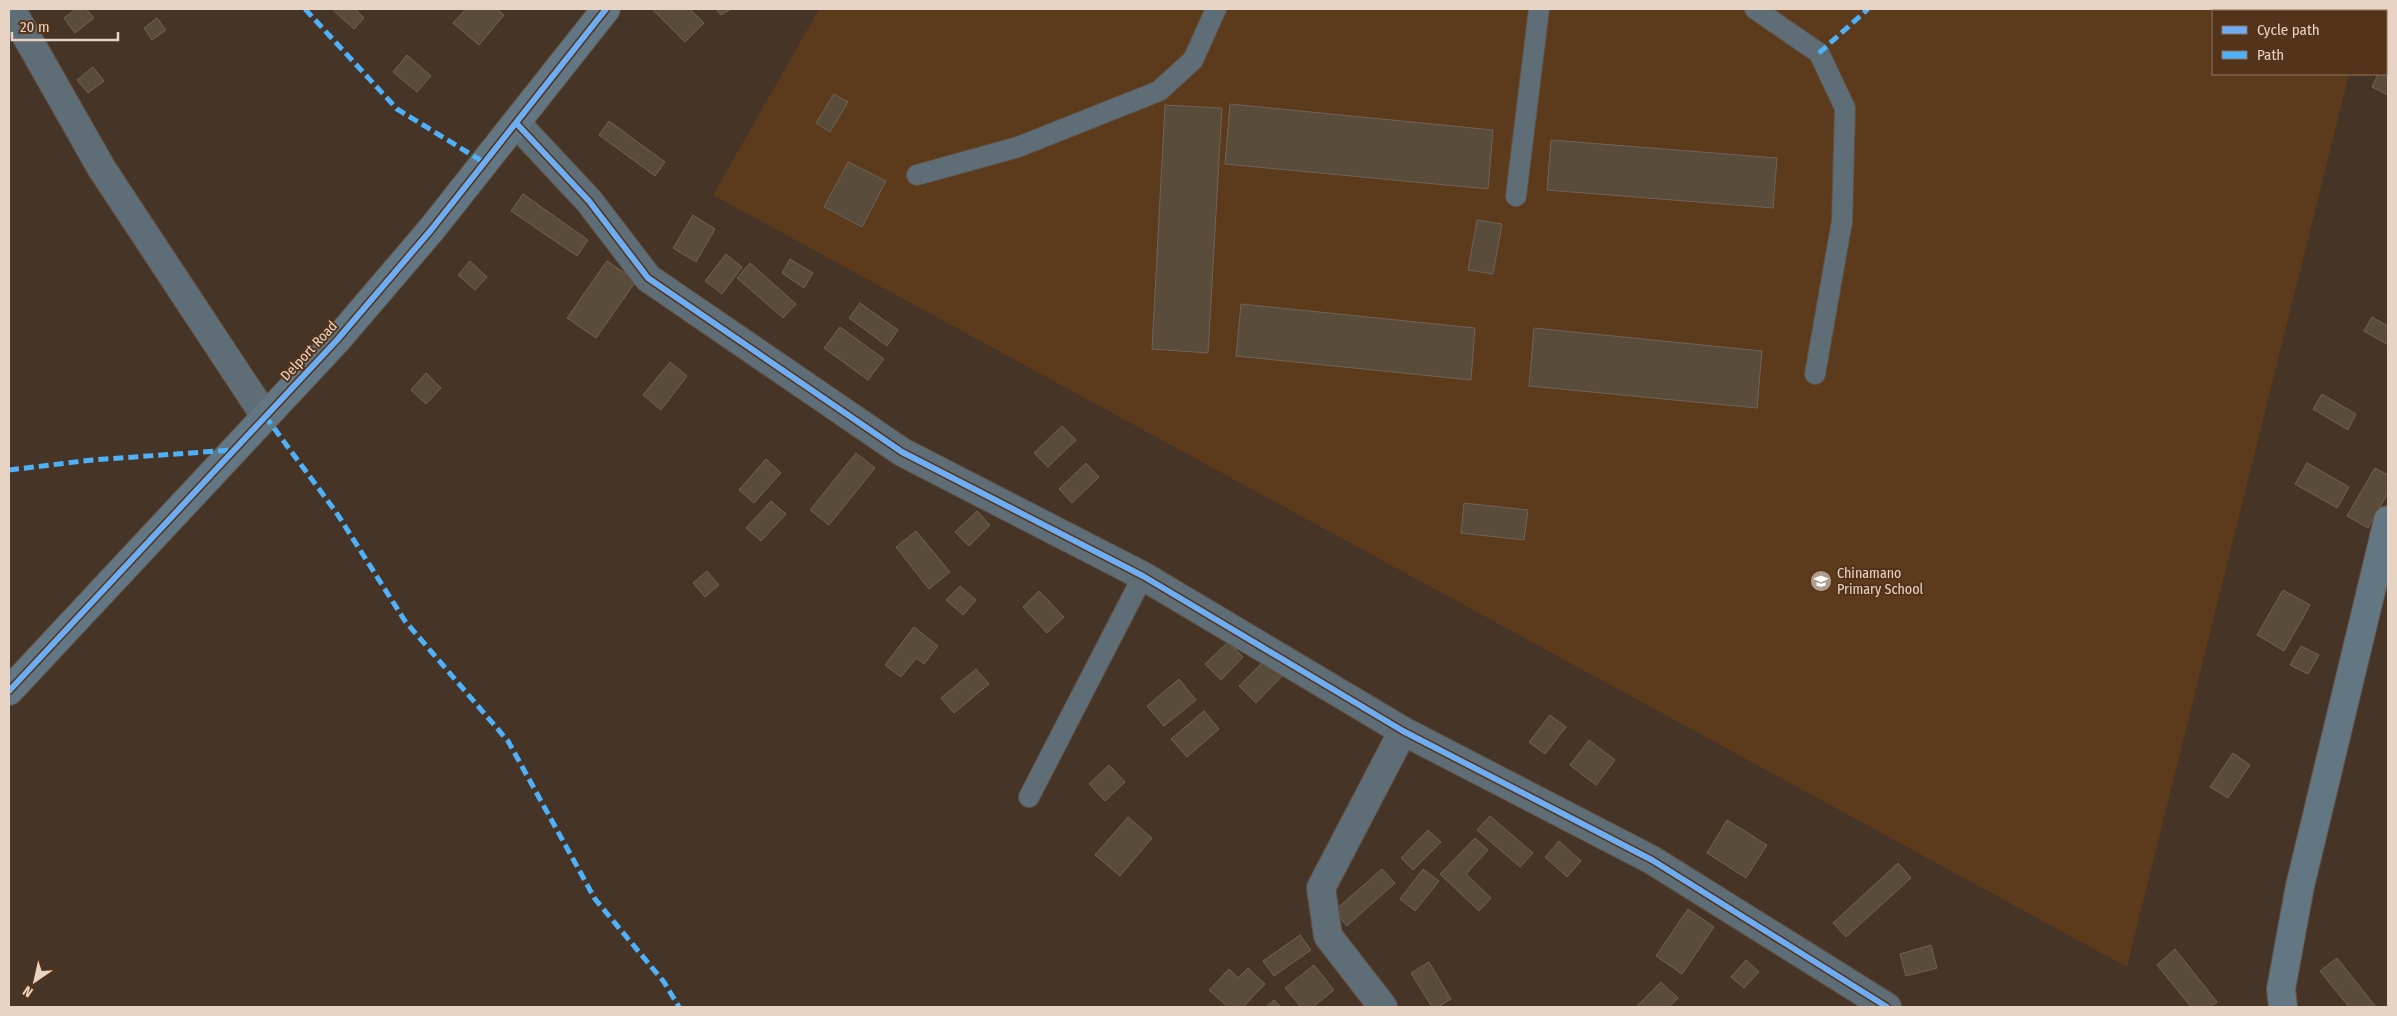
<svg xmlns="http://www.w3.org/2000/svg" width="2397" height="1016" font-family="'Fira Sans Condensed',sans-serif">
<style>
.built{fill:#5c3a1c}
.building{fill:#5a4c3b;stroke:#706356}
.lines{fill:none;stroke-linecap:round;stroke-linejoin:round}
.lane-casing{stroke:#615245;stroke-width:22}
.street-casing{stroke:#615245;stroke-width:30}
.secondary-casing{stroke:#615245;stroke-width:30}
.lane{stroke:#5e6d76;stroke-width:20}
.street{stroke:#5e6d76;stroke-width:28}
.secondary{stroke:#627783;stroke-width:28}
.quiet{stroke:#4fb1f8;stroke-width:5;stroke-dasharray:10 5;stroke-linecap:butt}
.cycleway-casing{stroke:#533319;stroke-width:9}
.cycleway{stroke:#6dadf4;stroke-width:6}
.labels{text-anchor:middle;dominant-baseline:central;stroke-width:4;stroke-linejoin:round;paint-order:stroke}
.street-label{font-size:14px;fill:#e8d4c5;stroke:#533319}
.poi-label{font-size:14px;fill:#e8d4c5;stroke:#533319;text-anchor:start}
</style>
<rect width="100%" height="100%" fill="#463426"/>
<path class="built" d="M 819,9 L 2365,9 L 2365,11 L 2213,11 L 2213,74 L 2349,74 L 2127,967 L 713,195 Z"/>
<path class="building" d="M 76,9 L 86,9 L 94,18 L 75,33 L 64,18 Z
M 332,9 L 355,9 L 364,18 L 354,29 Z
M 466,9 L 496,9 L 504,15 L 479,45 L 453,23 Z
M 652,9 L 690,9 L 704,23 L 685,42 Z
M 716,9 L 731,9 L 721,15 Z
M 157,18 L 166,30 L 152,40 L 144,28 Z
M 407,55 L 431,76 L 417,92 L 393,72 Z
M 93,67 L 104,81 L 88,93 L 77,80 Z
M 2386,67 L 2388,68 L 2388,95 L 2372,87 L 2378,74 L 2386,74 Z
M 834,94 L 848,102 L 830,132 L 816,123 Z
M 1230,104 L 1493,130 L 1488,189 L 1225,164 Z
M 1165,105 L 1222,108 L 1208,353 L 1152,349 Z
M 609,121 L 665,162 L 655,176 L 599,135 Z
M 1551,140 L 1777,158 L 1773,208 L 1547,190 Z
M 848,162 L 886,181 L 862,227 L 824,207 Z
M 523,194 L 588,240 L 577,256 L 511,211 Z
M 693,215 L 715,229 L 696,262 L 673,248 Z
M 1477,220 L 1502,224 L 1493,274 L 1468,270 Z
M 726,254 L 742,267 L 722,294 L 705,281 Z
M 790,259 L 813,273 L 804,288 L 782,273 Z
M 470,261 L 487,277 L 475,290 L 458,275 Z
M 607,261 L 636,281 L 596,338 L 567,318 Z
M 750,263 L 796,304 L 783,318 L 737,278 Z
M 860,303 L 898,330 L 887,346 L 849,318 Z
M 1241,304 L 1475,328 L 1471,380 L 1236,356 Z
M 2372,317 L 2388,326 L 2388,345 L 2364,331 Z
M 840,327 L 884,359 L 868,380 L 824,348 Z
M 1534,328 L 1762,351 L 1757,408 L 1529,386 Z
M 670,362 L 687,376 L 661,410 L 643,395 Z
M 426,373 L 441,388 L 426,404 L 411,390 Z
M 2322,394 L 2356,414 L 2348,430 L 2313,409 Z
M 1062,426 L 1076,440 L 1048,467 L 1034,453 Z
M 856,453 L 875,468 L 829,525 L 810,510 Z
M 766,459 L 781,473 L 754,503 L 739,490 Z
M 1086,463 L 1099,477 L 1072,503 L 1059,489 Z
M 2307,463 L 2349,487 L 2337,508 L 2295,484 Z
M 2375,468 L 2388,475 L 2388,493 L 2368,528 L 2347,516 Z
M 771,501 L 786,514 L 761,541 L 746,528 Z
M 1464,503 L 1528,510 L 1524,540 L 1461,533 Z
M 977,511 L 990,525 L 969,546 L 955,532 Z
M 916,531 L 950,572 L 929,589 L 896,547 Z
M 707,571 L 719,585 L 705,597 L 693,583 Z
M 960,586 L 976,600 L 963,615 L 946,600 Z
M 2283,590 L 2310,605 L 2284,651 L 2257,635 Z
M 1039,591 L 1064,617 L 1047,633 L 1023,607 Z
M 914,627 L 938,646 L 924,664 L 916,658 L 901,677 L 885,665 Z
M 1228,642 L 1243,657 L 1221,680 L 1205,664 Z
M 2301,646 L 2319,655 L 2308,674 L 2290,665 Z
M 1268,657 L 1285,673 L 1256,703 L 1239,686 Z
M 976,669 L 989,684 L 954,713 L 941,698 Z
M 1179,679 L 1196,700 L 1164,726 L 1147,706 Z
M 1204,711 L 1219,729 L 1187,757 L 1171,739 Z
M 1550,715 L 1566,727 L 1545,754 L 1529,742 Z
M 1589,740 L 1615,760 L 1596,785 L 1570,765 Z
M 2233,753 L 2250,765 L 2228,798 L 2210,787 Z
M 1109,765 L 1125,782 L 1105,801 L 1089,784 Z
M 1490,816 L 1533,853 L 1520,867 L 1477,830 Z
M 1128,817 L 1152,838 L 1120,876 L 1095,855 Z
M 1727,820 L 1767,845 L 1746,878 L 1707,853 Z
M 1428,830 L 1441,842 L 1413,870 L 1401,858 Z
M 1475,838 L 1488,850 L 1466,874 L 1491,898 L 1479,911 L 1440,874 Z
M 1559,841 L 1581,861 L 1567,877 L 1545,857 Z
M 1898,863 L 1911,878 L 1846,937 L 1833,923 Z
M 1382,869 L 1395,883 L 1347,926 L 1334,911 Z
M 1423,869 L 1439,881 L 1415,911 L 1400,899 Z
M 1688,909 L 1714,927 L 1682,974 L 1656,956 Z
M 1300,935 L 1311,950 L 1274,976 L 1263,961 Z
M 1931,945 L 1937,968 L 1906,976 L 1900,954 Z
M 2175,949 L 2217,1002 L 2210,1007 L 2191,1007 L 2157,965 Z
M 2337,958 L 2376,1007 L 2349,1007 L 2320,971 Z
M 1746,960 L 1759,972 L 1744,988 L 1731,977 Z
M 1429,962 L 1451,999 L 1438,1007 L 1432,1007 L 1411,973 Z
M 1314,965 L 1334,990 L 1313,1007 L 1301,1007 L 1285,988 Z
M 1248,968 L 1265,984 L 1243,1007 L 1228,1007 L 1209,990 L 1229,969 L 1238,978 Z
M 1661,982 L 1678,998 L 1669,1007 L 1636,1007 Z
M 1274,1000 L 1281,1007 L 1266,1007 Z"/>
<g class="lines">
<g class="lane-casing">
<path id="lane" d="M 1755,9 L 1819,53 L 1845,108 L 1842,221 L 1815,374
M 917,175 L 1018,147 L 1159,91 L 1193,60 L 1216,9
M 1516,196 L 1539,9
M 1029,797 L 1143,576"/>
</g>
<g class="street-casing">
<path id="street" d="M 11,9 L 102,169 L 265,416
M 517,124 L 589,201 L 648,278 L 902,452 L 1143,576 L 1403,731 L 1652,860 L 1887,1007
M 1383,1007 L 1328,936 L 1321,888 L 1403,731"/>
</g>
<g class="secondary-casing">
<path id="secondary" d="M 9,691 L 337,340 L 431,230 L 606,9
M 2283,1007 L 2281,989 L 2300,886 L 2388,520"/>
</g>
<use href="#lane" class="lane"/>
<use href="#street" class="street"/>
<use href="#secondary" class="secondary"/>
<path class="quiet" d="M 305,9 L 397,109 L 485,163
M 1819,53 L 1868,9
M 265,416 L 336,512 L 405,621 L 508,741 L 595,899 L 664,982 L 679,1007
M 9,470 L 92,460 L 232,450"/>
<g class="cycleway-casing">
<path id="cycleway" d="M 517,124 L 589,201 L 648,278 L 902,452 L 1143,576 L 1403,731 L 1652,860 L 1887,1007
M 9,691 L 337,340 L 431,230 L 606,9"/>
</g>
<use href="#cycleway" class="cycleway"/>
</g>
<defs>
<g id="school-disc" transform="scale(1.125)"><circle r="9.5" fill="#af9c8d" stroke="#533319"/><path d="M0-5L7-2L0 1L-7-2ZM-4 1L0 2.5L4 1V4Q0 6-4 4Z" fill="#fff"/></g>
</defs>
<g fill-rule="evenodd">
<use href="#school-disc" x="1821" y="581"/>
</g>
<g class="labels">
<g class="street-label">
<text transform="translate(309 351) rotate(-47)">Delport Road</text>
</g>
<g class="poi-label">
<text x="1837" y="573">Chinamano<tspan x="1837" dy="16">Primary School</tspan></text>
</g>
</g>
<rect width="2397" height="1016" fill="none" stroke="#e8d4c5" stroke-width="20"/>
<rect x="2212" y="10" width="175" height="65" fill="#533319" stroke="#8f735e"/>
<rect x="2222" y="26" width="25" height="8" fill="#6dadf4" stroke="#8f735e"/>
<text x="2257" y="35" font-size="15" fill="#e8d4c5">Cycle path</text>
<rect x="2222" y="51" width="25" height="8" fill="#4fb1f8" stroke="#8f735e"/>
<text x="2257" y="60" font-size="15" fill="#e8d4c5">Path</text>
<g transform="translate(35 981) rotate(214)" stroke="#533319" stroke-width="4" paint-order="stroke">
<path d="M0-4L9 19L0 12L-9 19Z" fill="#e8d4c5"/>
<text y="-8" font-size="14" font-weight="bold" text-anchor="middle" fill="#e8d4c5">N</text>
</g>
<path d="M12 32v8h106v-8" fill="none" stroke="#e8d4c5" stroke-width="2.5"/>
<text x="20" y="32" font-size="15" fill="#e8d4c5" stroke="#533319" stroke-width="4" paint-order="stroke">20 m</text>
</svg>
